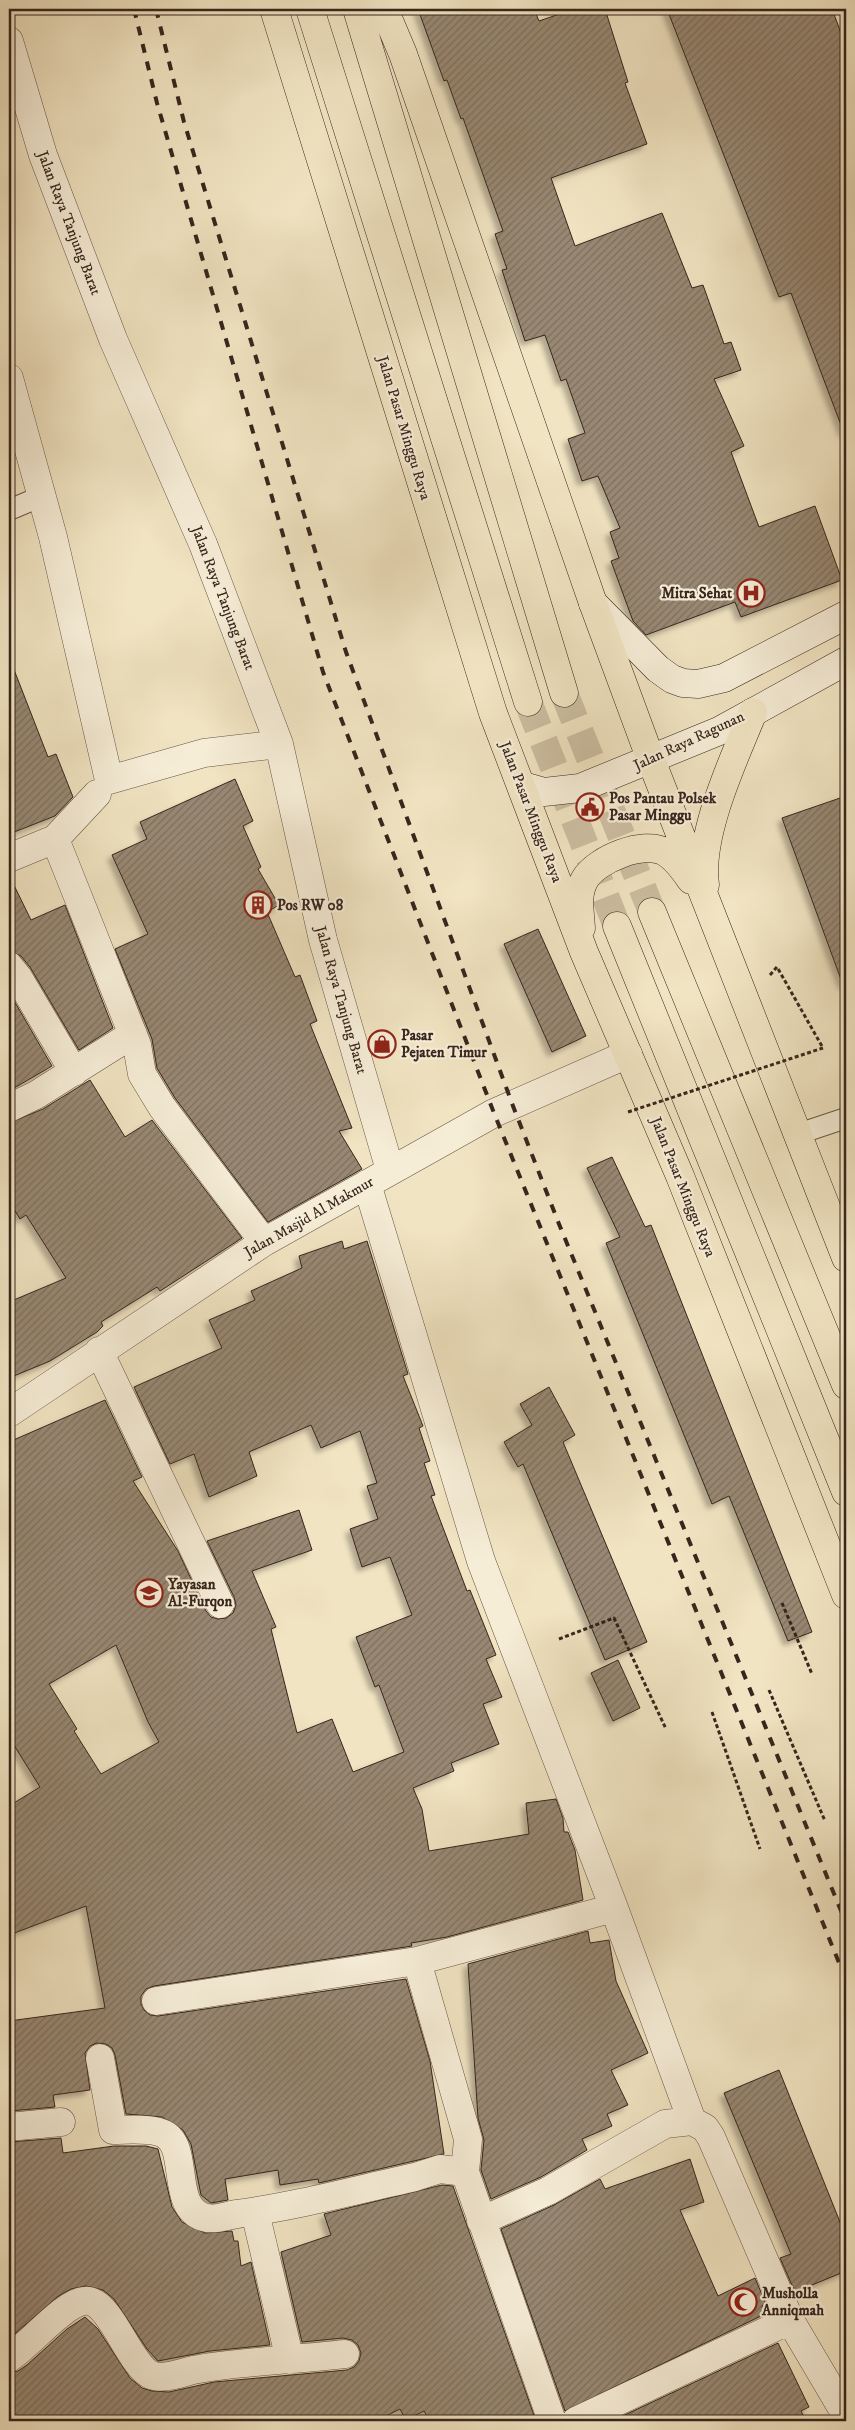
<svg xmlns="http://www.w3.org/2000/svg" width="855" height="2430" font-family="'IM FELL DW Pica',serif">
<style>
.building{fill:url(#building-hatch);stroke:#37251d;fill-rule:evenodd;filter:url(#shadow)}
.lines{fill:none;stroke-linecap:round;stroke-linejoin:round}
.primary-tunnel{stroke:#ccbea1;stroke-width:28;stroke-dasharray:28 14;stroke-linecap:butt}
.lane-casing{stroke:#665546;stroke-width:22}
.street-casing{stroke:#665546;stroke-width:29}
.secondary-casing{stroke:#37251d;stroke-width:29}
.primary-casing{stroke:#37251d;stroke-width:29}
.path{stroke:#37251d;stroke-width:3;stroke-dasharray:4 2.5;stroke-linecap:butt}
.lane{stroke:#f6edd7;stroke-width:20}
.street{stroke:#f6edd7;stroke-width:28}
.secondary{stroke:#f6edd7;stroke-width:28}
.primary{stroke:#f1e4c2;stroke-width:28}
.rail{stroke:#37251d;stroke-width:4;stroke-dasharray:9 9;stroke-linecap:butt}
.path-bridge{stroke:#37251d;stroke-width:3;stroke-dasharray:4 2.5;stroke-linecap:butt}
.labels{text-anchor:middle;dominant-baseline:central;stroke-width:4.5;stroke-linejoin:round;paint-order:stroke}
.street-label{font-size:15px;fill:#37251d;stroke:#f6edd7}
.poi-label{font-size:15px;font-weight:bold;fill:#37251d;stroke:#f6edd7;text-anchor:start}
</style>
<defs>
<pattern id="building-hatch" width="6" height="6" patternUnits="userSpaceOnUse" patternTransform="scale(1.25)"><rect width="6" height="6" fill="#988873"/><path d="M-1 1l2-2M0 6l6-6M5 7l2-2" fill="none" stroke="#7d6f5e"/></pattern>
<filter id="shadow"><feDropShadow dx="-4.5" dy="4.5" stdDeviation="2.5" flood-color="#0004"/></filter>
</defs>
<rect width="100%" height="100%" fill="#f1e4c2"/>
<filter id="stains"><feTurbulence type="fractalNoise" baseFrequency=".004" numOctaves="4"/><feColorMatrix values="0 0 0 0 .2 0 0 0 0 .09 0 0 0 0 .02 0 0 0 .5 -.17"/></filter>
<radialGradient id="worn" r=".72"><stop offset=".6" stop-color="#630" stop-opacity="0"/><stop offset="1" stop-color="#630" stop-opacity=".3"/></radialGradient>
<path class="building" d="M 418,9 L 534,9 L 539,21 L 574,9 L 605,9 L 628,82 L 625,83 L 647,144 L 551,178 L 575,246 L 662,213 L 692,288 L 703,285 L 724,344 L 731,342 L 741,370 L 714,379 L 744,446 L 731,452 L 759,527 L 815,506 L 842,580 L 741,617 L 735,602 L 646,635 L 633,621 L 611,561 L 619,558 L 610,532 L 620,528 L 598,476 L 582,481 L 568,439 L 585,433 L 566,379 L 561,381 L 545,335 L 525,341 L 502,270 L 507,269 L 495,234 L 503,231 L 463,118 L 461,119 L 447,80 L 444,81 Z
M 667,9 L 832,9 L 846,46 L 846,432 L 844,433 L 791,293 L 779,297 Z
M 11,662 L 48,757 L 56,754 L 73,797 L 55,816 L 9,834 L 9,663 Z
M 235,779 L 253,821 L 243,826 L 261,867 L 258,869 L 279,905 L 267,912 L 295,977 L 300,975 L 317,1021 L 310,1024 L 352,1128 L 339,1131 L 362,1169 L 268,1222 L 175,1098 L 157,1068 L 152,1039 L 115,949 L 148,934 L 112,855 L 147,839 L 140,822 Z
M 846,796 L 846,984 L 843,985 L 782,818 Z
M 9,875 L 31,920 L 65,905 L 113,1028 L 79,1050 L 30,967 L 21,956 L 9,951 Z
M 538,929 L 586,1036 L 552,1052 L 504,944 Z
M 9,992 L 52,1066 L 9,1091 Z
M 90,1080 L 125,1137 L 152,1120 L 242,1238 L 160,1291 L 157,1287 L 101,1322 L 103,1326 L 97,1332 L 50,1361 L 9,1378 L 9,1302 L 66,1278 L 26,1215 L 20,1219 L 9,1201 L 9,1123 L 43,1109 Z
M 612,1157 L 645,1227 L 651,1225 L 812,1632 L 788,1641 L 729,1496 L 712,1504 L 606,1243 L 620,1237 L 587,1168 Z
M 342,1241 L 344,1249 L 367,1241 L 408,1374 L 403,1376 L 423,1426 L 419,1428 L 430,1461 L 424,1463 L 435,1495 L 431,1496 L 467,1591 L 470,1590 L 496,1655 L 486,1659 L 502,1697 L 483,1704 L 499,1744 L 451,1763 L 454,1771 L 413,1788 L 422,1809 L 429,1851 L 529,1834 L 526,1803 L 556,1799 L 563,1818 L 564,1832 L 568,1832 L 575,1850 L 583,1900 L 447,1937 L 411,1943 L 412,1946 L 154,1986 L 146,1989 L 141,1996 L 141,2004 L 144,2010 L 150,2015 L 158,2016 L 406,1979 L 430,2061 L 444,2154 L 319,2183 L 318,2179 L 280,2185 L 278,2170 L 225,2179 L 228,2200 L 211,2203 L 201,2195 L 191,2144 L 183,2130 L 162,2117 L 126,2114 L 115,2055 L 112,2048 L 106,2044 L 97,2043 L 90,2046 L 85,2053 L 90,2090 L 53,2095 L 55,2107 L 9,2111 L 9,2021 L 105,2008 L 86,1906 L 9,1935 L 9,1806 L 40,1787 L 9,1737 L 9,1442 L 105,1400 L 142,1477 L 133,1481 L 178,1551 L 206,1611 L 211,1617 L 218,1619 L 226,1618 L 233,1613 L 236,1605 L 234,1597 L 207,1541 L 299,1510 L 312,1550 L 252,1571 L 276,1627 L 271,1629 L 297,1733 L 332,1719 L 353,1772 L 404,1752 L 379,1685 L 375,1687 L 356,1637 L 412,1615 L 390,1557 L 362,1567 L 350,1529 L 378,1519 L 367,1486 L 377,1483 L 360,1431 L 321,1448 L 311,1425 L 249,1452 L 257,1476 L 209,1497 L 194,1454 L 170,1464 L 134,1387 L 222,1348 L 209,1320 L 255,1300 L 251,1291 L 302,1268 L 299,1256 ZM 116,1645 L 148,1722 L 159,1742 L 101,1774 L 74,1731 L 77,1729 L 49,1684 Z
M 549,1387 L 575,1435 L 563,1442 L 647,1642 L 605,1660 L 523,1464 L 518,1467 L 504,1442 L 532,1425 L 520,1404 Z
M 618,1660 L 640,1708 L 613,1721 L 591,1673 Z
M 588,1931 L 590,1943 L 609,1940 L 616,1981 L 648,2053 L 611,2070 L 628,2105 L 607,2114 L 612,2126 L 582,2139 L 587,2150 L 541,2177 L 491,2199 L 481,2170 L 484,2140 L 478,2118 L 468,1964 Z
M 779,2070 L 846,2237 L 846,2271 L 795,2292 L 780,2258 L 791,2254 L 724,2093 Z
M 61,2138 L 63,2153 L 114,2146 L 146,2146 L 158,2149 L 172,2207 L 182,2222 L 205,2233 L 232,2231 L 234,2241 L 238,2241 L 241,2266 L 251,2262 L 270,2345 L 210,2351 L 158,2361 L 147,2349 L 114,2299 L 103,2290 L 86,2286 L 71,2289 L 57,2297 L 9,2339 L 9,2142 Z
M 690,2159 L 704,2202 L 680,2210 L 718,2296 L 755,2278 L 766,2304 L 762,2306 L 765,2314 L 565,2411 L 501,2229 L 554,2205 L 600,2179 L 605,2189 Z
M 442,2185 L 453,2186 L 536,2421 L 430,2421 L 424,2411 L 406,2420 L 400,2409 L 376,2421 L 9,2421 L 9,2373 L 18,2371 L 27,2365 L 67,2329 L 85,2317 L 98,2329 L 130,2378 L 142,2388 L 152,2391 L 169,2392 L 214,2382 L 347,2370 L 354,2367 L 359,2361 L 361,2353 L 358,2345 L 352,2340 L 343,2338 L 302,2342 L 281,2252 L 331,2235 L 324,2214 Z
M 778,2343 L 809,2407 L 801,2411 L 806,2421 L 612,2421 Z"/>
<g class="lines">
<path class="primary-tunnel" d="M 564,693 L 652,912
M 528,702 L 617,926"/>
<g class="lane-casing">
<path id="lane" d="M 9,510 L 42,496
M 798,1134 L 846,1118"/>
</g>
<g class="street-casing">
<path id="street" d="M 9,41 L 43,155 L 113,339 L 203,544 L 279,744 L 323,940 L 390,1170
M 9,378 L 53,537 L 109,780 L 204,753 L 279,744
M 55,839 L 137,1045 L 142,1074 L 162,1107 L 264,1242
M 9,858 L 55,839 L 97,794
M 9,966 L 18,977 L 74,1072
M 9,1108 L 36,1095 L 133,1034
M 367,1184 L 481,1561 L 614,1908 L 692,2121
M 99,1351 L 220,1604
M 9,1413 L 264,1242 L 494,1113 L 628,1054
M 417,1961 L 468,2139 L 465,2172 L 552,2421
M 156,2001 L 417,1961 L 614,1908
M 100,2058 L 113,2130 C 127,2130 145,2128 159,2132 C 194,2141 166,2210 207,2218 C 216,2220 229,2215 237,2214 C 297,2206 356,2190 415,2177 L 440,2169 L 465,2172
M 9,2127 L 61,2122
M 255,2212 L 290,2360
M 481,2221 L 548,2191 L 665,2124 L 692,2121 L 705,2128 L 711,2137 L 790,2320 L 576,2421
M 790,2320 L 846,2415
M 9,2358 C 30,2345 63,2303 84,2301 C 110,2297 128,2364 151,2375 C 163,2380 181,2373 193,2370 C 242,2361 294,2360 345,2354"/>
</g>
<g class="secondary-casing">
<path id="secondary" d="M 593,603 L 658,669 L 672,679 L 683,683 L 698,684 L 724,678 L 846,615
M 523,786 L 544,792 L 580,788 L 719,731 L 846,661"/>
</g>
<g class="primary-casing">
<path id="primary" d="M 274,9 L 493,713 L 584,952 L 680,1176 L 846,1595
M 310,9 L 528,702
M 357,9 L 564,693
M 384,9 L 403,54 L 593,603 L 651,760 L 846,1258
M 705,885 C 698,834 734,759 753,712
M 652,912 L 846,1385
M 617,926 L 846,1492
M 581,928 C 580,911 576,894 585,879 C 597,859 644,840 665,852 C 676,858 684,870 691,880"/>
</g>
<path class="path" d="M 770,975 L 777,967 L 823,1048
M 782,1603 L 812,1674
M 559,1639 L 614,1618 L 666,1729
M 769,1690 L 825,1821
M 712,1712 L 760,1849"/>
<use href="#lane" class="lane"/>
<use href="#street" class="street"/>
<use href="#secondary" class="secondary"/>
<use href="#primary" class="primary"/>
<path class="rail" d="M 134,9 L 157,103 L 323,672 L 494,1113 L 846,1980
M 156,9 L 184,122 L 346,652 L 513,1106 L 559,1224 L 846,1923"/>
<path class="path-bridge" d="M 628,1112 L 823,1048"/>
</g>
<defs>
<g id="hospital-ring" transform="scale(1.4375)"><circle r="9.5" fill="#f6edd7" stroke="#8f2418" stroke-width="1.5"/><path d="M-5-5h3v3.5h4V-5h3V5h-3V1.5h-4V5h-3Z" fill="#8f2418"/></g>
<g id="civic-ring" transform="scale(1.4375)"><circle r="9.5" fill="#f6edd7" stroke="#8f2418" stroke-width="1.5"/><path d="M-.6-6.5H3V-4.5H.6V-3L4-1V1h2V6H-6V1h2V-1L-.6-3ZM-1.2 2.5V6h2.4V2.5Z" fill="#8f2418"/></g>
<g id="building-ring" transform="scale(1.4375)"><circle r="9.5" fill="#f6edd7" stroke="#8f2418" stroke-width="1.5"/><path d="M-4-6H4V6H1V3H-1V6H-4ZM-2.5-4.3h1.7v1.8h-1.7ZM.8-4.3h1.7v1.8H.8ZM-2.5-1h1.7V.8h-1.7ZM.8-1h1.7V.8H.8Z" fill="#8f2418"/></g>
<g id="shop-ring" transform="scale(1.4375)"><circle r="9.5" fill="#f6edd7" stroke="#8f2418" stroke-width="1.5"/><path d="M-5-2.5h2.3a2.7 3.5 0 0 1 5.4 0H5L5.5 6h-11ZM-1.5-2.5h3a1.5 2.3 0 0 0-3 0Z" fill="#8f2418"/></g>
<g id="school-ring" transform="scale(1.4375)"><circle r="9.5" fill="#f6edd7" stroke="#8f2418" stroke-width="1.5"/><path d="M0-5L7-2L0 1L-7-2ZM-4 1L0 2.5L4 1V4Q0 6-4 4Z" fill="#8f2418"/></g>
<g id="mosque-ring" transform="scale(1.4375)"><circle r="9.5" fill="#f6edd7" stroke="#8f2418" stroke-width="1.5"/><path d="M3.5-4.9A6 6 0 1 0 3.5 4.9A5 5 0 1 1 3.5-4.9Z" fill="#8f2418"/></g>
</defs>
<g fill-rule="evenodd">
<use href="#hospital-ring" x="751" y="593"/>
<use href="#civic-ring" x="590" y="807"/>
<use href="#building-ring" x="258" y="905"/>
<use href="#shop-ring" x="382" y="1044"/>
<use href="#school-ring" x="149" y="1593"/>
<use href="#mosque-ring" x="743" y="2302"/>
</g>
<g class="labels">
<g class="street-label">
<text transform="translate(69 223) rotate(69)">Jalan Raya Tanjung Barat</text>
<text transform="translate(404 428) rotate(73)">Jalan Pasar Minggu Raya</text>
<text transform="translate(223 598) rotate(69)">Jalan Raya Tanjung Barat</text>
<text transform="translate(689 741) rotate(-25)">Jalan Raya Ragunan</text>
<text transform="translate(531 812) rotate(69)">Jalan Pasar Minggu Raya</text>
<text transform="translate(341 1000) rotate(74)">Jalan Raya Tanjung Barat</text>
<text transform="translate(683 1187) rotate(68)">Jalan Pasar Minggu Raya</text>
<text transform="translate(309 1217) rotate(-30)">Jalan Masjid Al Makmur</text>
</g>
<g class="poi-label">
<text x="732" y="593" text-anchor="end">Mitra Sehat</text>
<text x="609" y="798">Pos Pantau Polsek<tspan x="609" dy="17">Pasar Minggu</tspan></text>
<text x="277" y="905">Pos RW 08</text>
<text x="401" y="1035">Pasar<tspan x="401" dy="17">Pejaten Timur</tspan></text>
<text x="168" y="1584">Yayasan<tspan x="168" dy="17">Al-Furqon</tspan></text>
<text x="762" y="2293">Musholla<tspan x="762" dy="17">Anniqmah</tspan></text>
</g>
</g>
<rect width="855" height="2430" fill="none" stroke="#f1e4c2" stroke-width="30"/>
<rect x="10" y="10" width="835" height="2410" fill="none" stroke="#37251d" stroke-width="2.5"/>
<rect x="15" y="15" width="825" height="2400" fill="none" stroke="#37251d"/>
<rect width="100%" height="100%" filter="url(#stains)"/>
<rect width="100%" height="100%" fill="url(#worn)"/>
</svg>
